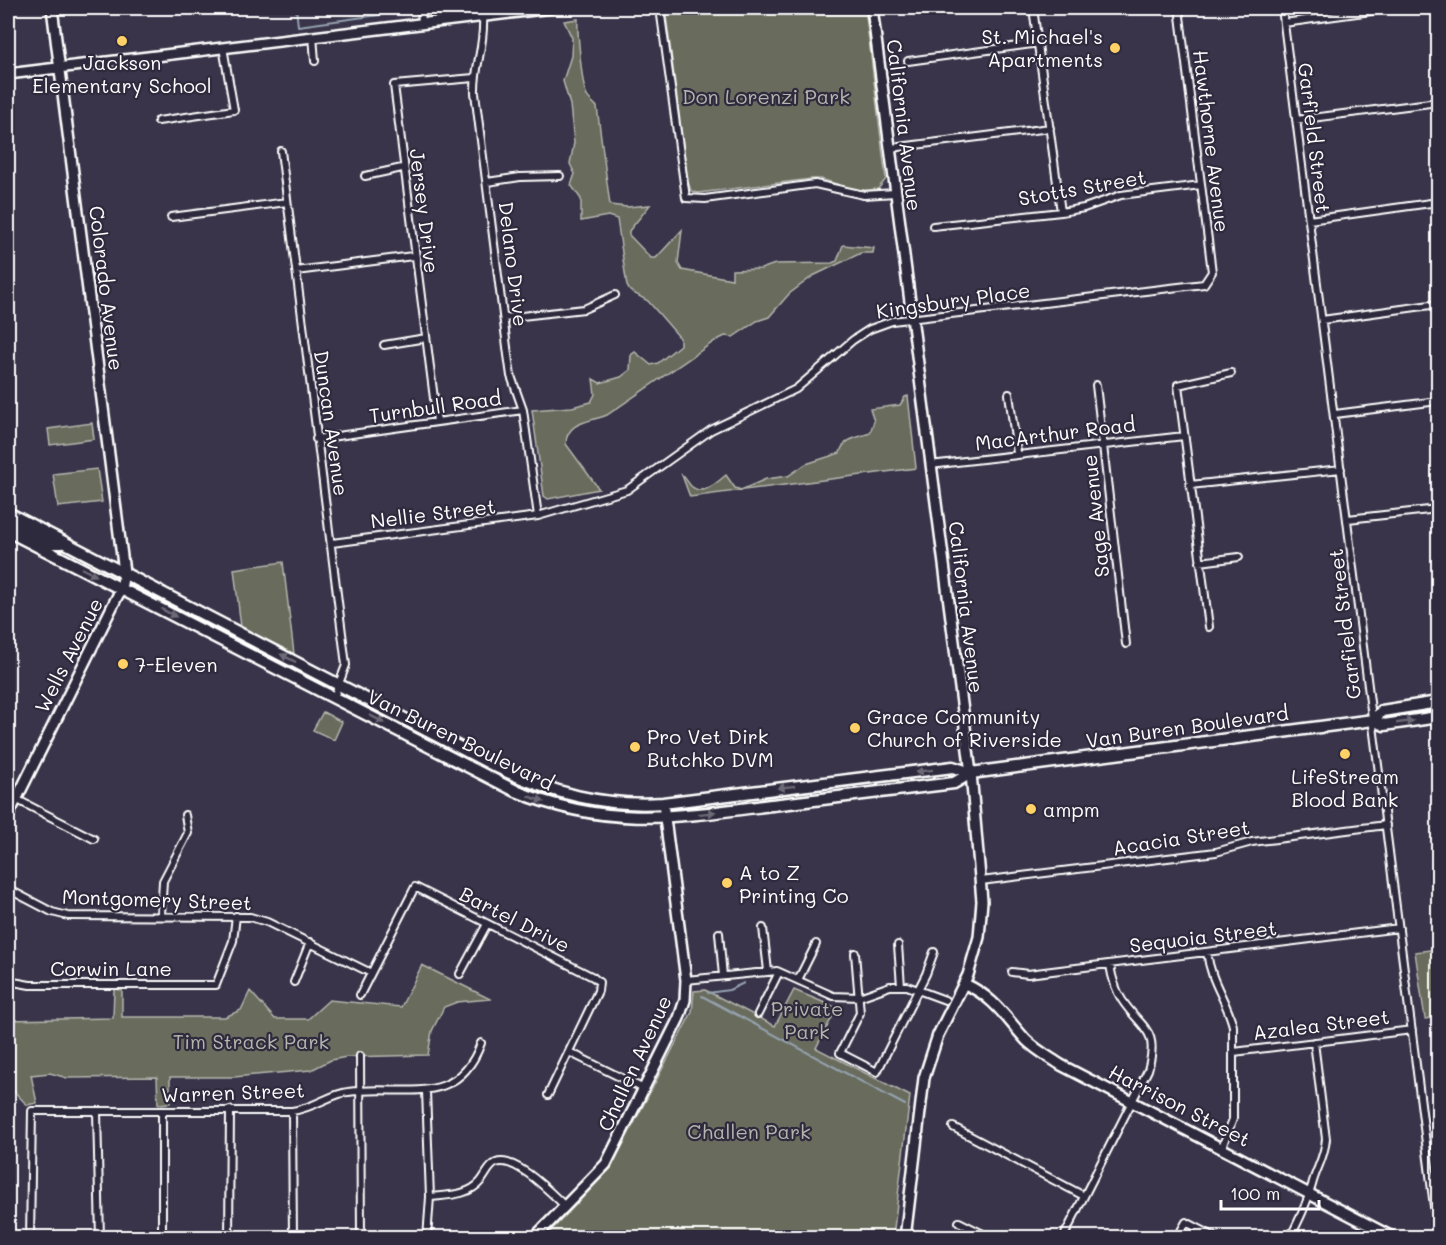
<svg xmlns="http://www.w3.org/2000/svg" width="1446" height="1245" font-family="Mali,sans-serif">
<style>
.green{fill:#696c5d;stroke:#b4b6ae;stroke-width:1.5}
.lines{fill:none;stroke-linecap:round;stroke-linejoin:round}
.stream{stroke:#95a2b0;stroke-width:2}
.street-casing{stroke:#fff;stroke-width:10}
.secondary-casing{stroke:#fff;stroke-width:14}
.primary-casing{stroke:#fff;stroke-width:15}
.street{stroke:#2f2a3d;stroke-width:6}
.secondary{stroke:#2f2a3d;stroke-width:9}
.primary{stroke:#2f2a3d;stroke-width:10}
.oneway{fill:#6d6a77}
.poi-dot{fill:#ffd166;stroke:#2f2a3d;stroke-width:2}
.labels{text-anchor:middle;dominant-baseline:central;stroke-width:4.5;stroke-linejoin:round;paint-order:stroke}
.poi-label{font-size:20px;fill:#fff;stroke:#2f2a3d;text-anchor:start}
.park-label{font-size:20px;fill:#b4b6ae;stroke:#2f2a3d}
.street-label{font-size:20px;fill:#fff;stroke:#2f2a3d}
</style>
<rect width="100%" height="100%" fill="#393449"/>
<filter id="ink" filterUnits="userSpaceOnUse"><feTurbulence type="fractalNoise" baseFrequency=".0167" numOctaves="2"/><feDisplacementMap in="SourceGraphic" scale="12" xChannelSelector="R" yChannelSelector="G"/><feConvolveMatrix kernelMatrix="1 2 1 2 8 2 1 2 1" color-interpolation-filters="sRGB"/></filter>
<g filter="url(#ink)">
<path class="green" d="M 668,8 L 865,8 L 886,179 L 878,189 L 858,191 L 821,179 L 811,179 L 698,193 L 691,191 L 688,182 L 666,15 Z
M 578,19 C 577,29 582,88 587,96 C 589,100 594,103 597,107 L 610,205 L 627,207 L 650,205 L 629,231 L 629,235 L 651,258 L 656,258 L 682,230 L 678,263 L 682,270 L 732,279 L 732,270 L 761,269 L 775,264 L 832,263 L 837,261 L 843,245 L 874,248 L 873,253 L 861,253 L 813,276 L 789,294 L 769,317 L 757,321 L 733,337 L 725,336 L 715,341 L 607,415 C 591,422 566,421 566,444 L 599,489 L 548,499 L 544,496 L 532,410 L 572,407 L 591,402 L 595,394 L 593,379 L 600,383 L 621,377 L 630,370 L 631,355 L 635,352 L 651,365 L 658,363 L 680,345 L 680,338 L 648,301 L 630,291 L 627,286 L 617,219 L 608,216 L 581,221 L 581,199 L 571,185 L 575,174 L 570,164 L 574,143 L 570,105 L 563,81 L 571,56 L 572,38 L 564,21 Z
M 908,396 L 916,468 L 690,497 L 682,475 C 686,478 687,482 691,486 C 703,497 717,482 726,475 L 735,488 L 741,490 L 766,479 L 788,476 L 806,464 L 840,453 C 843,438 858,438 870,433 L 874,421 L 870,409 L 900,405 L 905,397 Z
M 92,423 L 94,439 L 50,445 L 48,429 Z
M 97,469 L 102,502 L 58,507 L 53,474 Z
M 283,562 L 294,654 L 241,627 L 234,569 Z
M 323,712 L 342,722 L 334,740 L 313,730 Z
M 1438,949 L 1438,1017 L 1425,1019 L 1415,952 Z
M 422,965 L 490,999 L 457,1002 L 444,1007 L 432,1031 L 428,1055 L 347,1057 L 331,1060 L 311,1070 L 234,1077 L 170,1077 L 170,1103 L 158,1104 L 157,1077 L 67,1078 L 50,1073 L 31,1075 L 37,1103 L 27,1105 L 8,1085 L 8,1020 L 113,1018 L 114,989 L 122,990 L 122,1017 L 225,1017 L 241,1010 L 250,991 L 275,1019 L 308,1019 L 329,1000 L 401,1007 Z
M 705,990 L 775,1026 L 794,990 L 837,1008 L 816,1048 L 910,1096 L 893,1237 L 544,1238 L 610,1169 L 692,1012 L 694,991 Z"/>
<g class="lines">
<path class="stream" d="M 296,8 L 298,26 L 416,10
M 426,9 L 439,8
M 708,993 L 729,990 L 744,983
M 702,996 L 905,1105"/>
<g class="street-casing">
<path id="street" d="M 421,8 L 422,23
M 660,8 L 686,198 L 705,199 L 815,184 L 864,195 L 895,193
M 1033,8 L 1061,212
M 1282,8 L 1438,1238
M 483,16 C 485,48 474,65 475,93 L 508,355 L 511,376 L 523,410 L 538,516
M 1284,23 L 1393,8
M 313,36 L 315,61
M 908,61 L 1039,43
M 1296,120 L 1438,102
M 158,121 L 234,110 L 223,47
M 891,148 L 1050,128
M 281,151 L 346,665 L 334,697
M 365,176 L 402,168
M 487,182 L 520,177 L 560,176
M 171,217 L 287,202
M 1309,220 L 1438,202
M 933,226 L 1061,212 L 1084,208 L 1121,195 L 1201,185
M 296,271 L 413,256
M 504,318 L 584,309 L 615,295
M 1322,320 L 1438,304
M 384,345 L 426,338
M 1096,385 L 1126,644
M 1009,394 L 1017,453
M 1335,414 L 1438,401
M 437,422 L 394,85 L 474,78
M 316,439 L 523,410
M 930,465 L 1184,436
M 1190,485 L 1341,469
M 1348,519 L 1438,509
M 332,543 L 538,516 L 627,490 L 711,430 L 796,389 L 853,340 L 870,329 L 892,321 L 1204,284 L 1212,272 L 1179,8
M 1200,562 L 1239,557
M 1209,627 L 1178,385 L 1231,373
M 8,795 L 94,839
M 981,881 L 1216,852 L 1252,842 L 1386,825
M 8,889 L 52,912 L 68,916 L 250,917 L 267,922 L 371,973
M 161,915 L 163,881 L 188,833 L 185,815
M 763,928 L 768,971
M 719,933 L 723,976
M 898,945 L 901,986
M 1207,952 C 1211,984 1226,998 1233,1026 L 1233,1119 L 1222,1147
M 855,953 L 860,1013 L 840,1053 L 877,1072 L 926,974 L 934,952
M 1012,972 L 1028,974 L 1399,928
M 460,974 L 487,924
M 686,980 L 777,971 L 833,996 L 859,997 L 890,986 L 907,986 L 945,1000
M 798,980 L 816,944
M 8,981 L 30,985 L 216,985 L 233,941 L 236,916
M 294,982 L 310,942
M 360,995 L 415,887 L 593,977 L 599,982 L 598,991 L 548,1095
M 758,1014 L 779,972
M 569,1052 L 644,1089
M 1234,1052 L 1412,1030
M 360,1056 L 361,1238
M 426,1091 L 430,1197 L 427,1238
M 162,1111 L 162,1238
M 292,1111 L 293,1238
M 97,1112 L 100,1238
M 953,1127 L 1084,1196
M 430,1197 C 447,1195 469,1196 481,1181 C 486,1175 489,1166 496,1163 C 515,1155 552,1194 565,1206
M 959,1222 L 991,1238
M 30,1238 L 32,1111 L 292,1111 C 315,1108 330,1094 348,1092 C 402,1084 457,1110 481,1043
M 229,1238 L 230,1110
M 1063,1238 L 1148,1070 C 1160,1028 1141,1029 1122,1000 C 1115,989 1112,978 1110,965
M 1177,1238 L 1186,1222 L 1217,1238
M 1290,1238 C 1300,1218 1306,1206 1312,1185 C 1316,1168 1324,1160 1326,1139 L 1314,1042"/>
</g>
<g class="secondary-casing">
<path id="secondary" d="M 872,8 L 971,773 L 982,901 L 979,937 L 968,975 L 938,1035 L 924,1078 L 905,1238
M 8,74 L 551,8
M 8,816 L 121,589 L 124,572 L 52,8
M 965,984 C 994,997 1006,1018 1026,1040 C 1036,1050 1049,1057 1061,1065 L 1394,1238
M 534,1238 L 606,1164 L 679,1018 L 685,1000 L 686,980 L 663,803"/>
</g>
<g class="primary-casing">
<path id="primary" d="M 8,513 L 497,767 C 551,793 603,807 663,803 L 953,767 L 971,773 L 1373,720 L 1384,725 L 1438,717
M 8,522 L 48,543 L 62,543
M 8,531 L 516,791 C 607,829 678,817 772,805 C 833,798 894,790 954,783 L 971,773
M 1373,720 L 1382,711 L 1438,702"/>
</g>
<use href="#street" class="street"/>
<use href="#secondary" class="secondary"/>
<use href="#primary" class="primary"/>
</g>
<defs><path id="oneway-solid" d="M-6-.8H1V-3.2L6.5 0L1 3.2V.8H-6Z" transform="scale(1.5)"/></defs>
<g class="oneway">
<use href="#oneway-solid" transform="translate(89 572) rotate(27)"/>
<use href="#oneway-solid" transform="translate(169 613) rotate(27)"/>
<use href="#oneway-solid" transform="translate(288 658) rotate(-153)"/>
<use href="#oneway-solid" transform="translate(377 719) rotate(27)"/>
<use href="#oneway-solid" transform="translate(1405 722) rotate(-8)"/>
<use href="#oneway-solid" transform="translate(924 771) rotate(173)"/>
<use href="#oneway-solid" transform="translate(786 787) rotate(173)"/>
<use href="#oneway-solid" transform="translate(536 799) rotate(20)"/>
<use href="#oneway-solid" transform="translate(707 813) rotate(-7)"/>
</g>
</g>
<g class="poi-dot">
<circle cx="122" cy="41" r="6"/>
<circle cx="1115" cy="48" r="6"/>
<circle cx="123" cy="664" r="6"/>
<circle cx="855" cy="728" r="6"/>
<circle cx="635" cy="747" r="6"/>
<circle cx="1345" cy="754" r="6"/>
<circle cx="1031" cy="809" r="6"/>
<circle cx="727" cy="883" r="6"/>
</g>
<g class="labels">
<g class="poi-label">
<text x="1103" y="36" text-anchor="end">St. Michael's<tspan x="1103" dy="23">Apartments</tspan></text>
<text x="122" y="62" text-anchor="middle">Jackson<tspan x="122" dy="23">Elementary School</tspan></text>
<text x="135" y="664">7-Eleven</text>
<text x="867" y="716">Grace Community<tspan x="867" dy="23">Church of Riverside</tspan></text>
<text x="647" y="736">Pro Vet Dirk<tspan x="647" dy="23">Butchko DVM</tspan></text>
<text x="1345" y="776" text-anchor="middle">LifeStream<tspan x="1345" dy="23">Blood Bank</tspan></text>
<text x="1043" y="809">ampm</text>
<text x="739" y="872">A to Z<tspan x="739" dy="23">Printing Co</tspan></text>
</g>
<g class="park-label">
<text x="766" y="96">Don Lorenzi Park</text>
<text x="807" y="1008">Private<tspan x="807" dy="23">Park</tspan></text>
<text x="251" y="1041">Tim Strack Park</text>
<text x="749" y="1131">Challen Park</text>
</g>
<g class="street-label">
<text transform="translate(905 125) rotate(83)">California Avenue</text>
<text transform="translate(1315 138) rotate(83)">Garfield Street</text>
<text transform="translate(1212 141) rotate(83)">Hawthorne Avenue</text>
<text transform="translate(1082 187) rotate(-10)">Stotts Street</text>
<text transform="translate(425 211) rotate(83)">Jersey Drive</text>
<text transform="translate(514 264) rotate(83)">Delano Drive</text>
<text transform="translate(107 288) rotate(83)">Colorado Avenue</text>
<text transform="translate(953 300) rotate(-8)">Kingsbury Place</text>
<text transform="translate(435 406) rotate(-8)">Turnbull Road</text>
<text transform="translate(332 423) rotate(82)">Duncan Avenue</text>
<text transform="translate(1055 433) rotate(-7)">MacArthur Road</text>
<text transform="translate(433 513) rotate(-7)">Nellie Street</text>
<text transform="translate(1095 516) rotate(-96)">Sage Avenue</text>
<text transform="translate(967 607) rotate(83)">California Avenue</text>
<text transform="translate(1344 624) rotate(-97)">Garfield Street</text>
<text transform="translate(68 655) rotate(-63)">Wells Avenue</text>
<text transform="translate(1187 726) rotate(-8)">Van Buren Boulevard</text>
<text transform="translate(461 739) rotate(26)">Van Buren Boulevard</text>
<text transform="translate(1181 837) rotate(-9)">Acacia Street</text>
<text transform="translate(157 899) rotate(2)">Montgomery Street</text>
<text transform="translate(515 919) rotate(27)">Bartel Drive</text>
<text transform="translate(1203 936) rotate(-7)">Sequoia Street</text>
<text x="111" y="968">Corwin Lane</text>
<text transform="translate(1321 1024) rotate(-7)">Azalea Street</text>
<text transform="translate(634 1063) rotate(-65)">Challen Avenue</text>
<text transform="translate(233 1092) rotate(-2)">Warren Street</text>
<text transform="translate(1180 1105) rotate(27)">Harrison Street</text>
</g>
</g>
<rect width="1446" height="1245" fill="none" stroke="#2f2a3d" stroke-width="30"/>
<rect x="15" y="15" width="1416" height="1215" fill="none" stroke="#fff" stroke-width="2" filter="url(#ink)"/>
<path d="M1221 1200v9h98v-9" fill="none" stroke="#ffffff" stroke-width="3"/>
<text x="1230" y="1200" font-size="18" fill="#ffffff" stroke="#2f2a3d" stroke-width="4.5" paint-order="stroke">100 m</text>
</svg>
